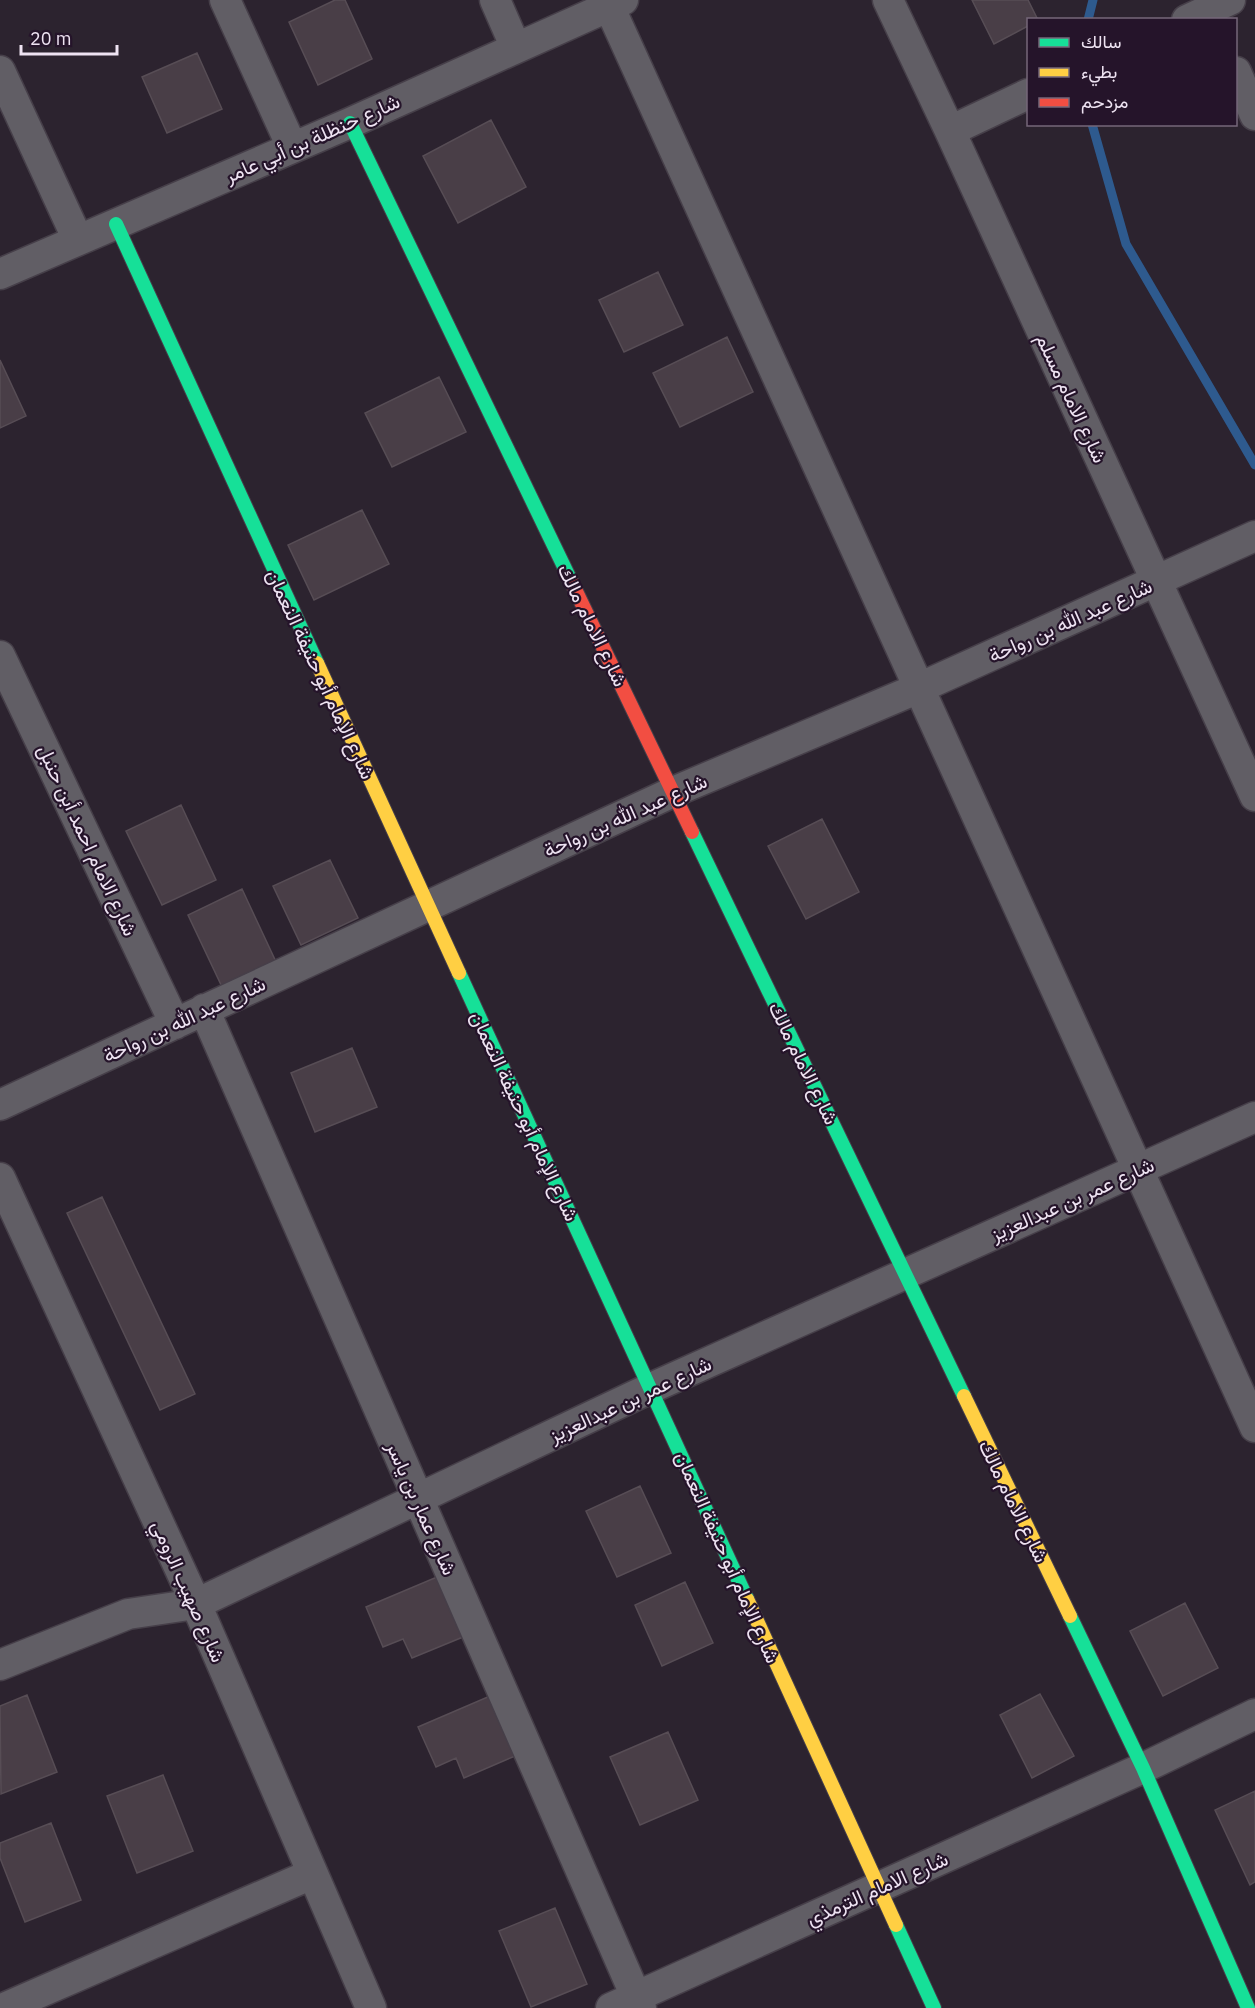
<svg xmlns="http://www.w3.org/2000/svg" width="1255" height="2008" font-family="'IBM Plex Sans',Vazirmatn,sans-serif">
<style>
.lines{fill:none;stroke-linecap:round;stroke-linejoin:round}
.stream{stroke:#2e5a8e;stroke-width:9}
.building{fill:#493e47;stroke:#574d55;stroke-width:1.5}
.street-casing{stroke:#463f49;stroke-width:33}
.fast-casing{stroke:#463f49;stroke-width:16}
.slow-casing{stroke:#463f49;stroke-width:16}
.jam-casing{stroke:#463f49;stroke-width:16}
.street{stroke:#615e65;stroke-width:30}
.fast{stroke:#16e098;stroke-width:14}
.slow{stroke:#ffcf43;stroke-width:14}
.jam{stroke:#f24e42;stroke-width:14}
.labels{text-anchor:middle;dominant-baseline:central;stroke-width:4.5;stroke-linejoin:round;paint-order:stroke}
.street-label{font-size:20px;fill:#eee3f2;stroke:#25142a}
</style>
<rect width="100%" height="100%" fill="#2c232f"/>
<g class="lines">
<path class="stream" d="M 1088,20 L 1093,0
M 1092,124 L 1126,244 L 1255,465"/>
</g>
<path class="building" d="M 335,0 L 345,0 L 372,59 L 318,85 L 289,22 Z
M 972,0 L 1028,0 L 1038,20 L 1028,20 L 1028,26 L 994,44 Z
M 197,53 L 222,109 L 167,133 L 142,77 Z
M 491,120 L 526,187 L 458,223 L 423,156 Z
M 658,272 L 683,325 L 624,352 L 599,300 Z
M 727,337 L 753,392 L 680,427 L 653,373 Z
M 0,360 L 26,416 L 0,428 Z
M 439,377 L 466,432 L 392,467 L 365,413 Z
M 362,510 L 389,564 L 314,600 L 288,545 Z
M 181,805 L 216,880 L 162,905 L 126,831 Z
M 822,819 L 859,892 L 806,919 L 768,846 Z
M 330,860 L 358,918 L 301,945 L 273,886 Z
M 242,889 L 277,964 L 223,989 L 188,915 Z
M 352,1048 L 377,1107 L 315,1132 L 291,1073 Z
M 102,1197 L 195,1394 L 160,1410 L 67,1213 Z
M 640,1486 L 671,1553 L 617,1577 L 586,1511 Z
M 437,1577 L 463,1637 L 412,1658 L 403,1639 L 383,1647 L 366,1607 Z
M 685,1582 L 713,1643 L 662,1666 L 635,1605 Z
M 1185,1603 L 1218,1668 L 1163,1696 L 1130,1631 Z
M 1040,1694 L 1074,1756 L 1032,1778 L 1000,1715 Z
M 27,1695 L 57,1772 L 1,1794 L 0,1706 Z
M 490,1696 L 515,1756 L 464,1778 L 456,1758 L 436,1767 L 418,1727 Z
M 668,1732 L 698,1800 L 640,1825 L 610,1757 Z
M 163,1775 L 193,1851 L 137,1873 L 107,1796 Z
M 1255,1791 L 1255,1882 L 1250,1885 L 1215,1810 Z
M 51,1823 L 81,1900 L 25,1922 L 0,1858 L 0,1843 Z
M 555,1908 L 587,1984 L 531,2007 L 499,1931 Z"/>
<g class="lines">
<g class="street-casing">
<path id="street" d="M 225,0 L 292,147
M 495,0 L 516,48
M 888,0 L 950,131 L 1255,796
M 609,6 L 1255,1427
M 1187,20 L 1230,0
M 0,71 L 78,240
M 1236,72 L 1255,115
M 950,131 L 1028,94
M 0,274 L 350,123 L 623,0
M 0,656 L 175,1024
M 204,1009 L 641,2008
M 0,1105 L 673,792 L 919,688 L 1255,536
M 0,1178 L 196,1604 L 371,2008
M 0,1665 L 128,1614 L 196,1604 L 651,1388 L 1255,1117
M 4,2008 L 312,1874
M 611,2008 L 1143,1768 L 1255,1714"/>
</g>
<g class="fast-casing">
<path id="fast" d="M 350,123 L 571,581
M 116,224 L 317,663
M 692,832 L 964,1396
M 459,973 L 747,1599
M 1070,1616 L 1143,1768 L 1248,2008
M 896,1925 L 934,2008"/>
</g>
<g class="slow-casing">
<path id="slow" d="M 317,663 L 459,973
M 964,1396 L 1070,1616
M 747,1599 L 896,1925"/>
</g>
<g class="jam-casing">
<path id="jam" d="M 571,581 L 692,832"/>
</g>
<use href="#street" class="street"/>
<use href="#fast" class="fast"/>
<use href="#slow" class="slow"/>
<use href="#jam" class="jam"/>
</g>
<g class="labels">
<g class="street-label">
<text transform="translate(312 138) rotate(-24)">شارع حنظلة بن أبي عامر</text>
<text transform="translate(1072 398) rotate(65)">شارع الامام مسلم</text>
<text transform="translate(1070 620) rotate(-24)">شارع عبد الله بن رواحة</text>
<text transform="translate(593 625) rotate(64)">شارع الامام مالك</text>
<text transform="translate(321 674) rotate(65)">شارع الإمام أبو حنيفة النعمان</text>
<text transform="translate(625 815) rotate(-24)">شارع عبد الله بن رواحة</text>
<text transform="translate(88 840) rotate(65)">شارع الامام احمد أبن حنبل</text>
<text transform="translate(184 1019) rotate(-25)">شارع عبد الله بن رواحة</text>
<text transform="translate(804 1063) rotate(64)">شارع الامام مالك</text>
<text transform="translate(525 1116) rotate(65)">شارع الإمام أبو حنيفة النعمان</text>
<text transform="translate(1072 1199) rotate(-24)">شارع عمر بن عبدالعزيز</text>
<text transform="translate(630 1399) rotate(-25)">شارع عمر بن عبدالعزيز</text>
<text transform="translate(1014 1501) rotate(64)">شارع الامام مالك</text>
<text transform="translate(422 1508) rotate(66)">شارع عمار بن ياسر</text>
<text transform="translate(728 1557) rotate(66)">شارع الإمام أبو حنيفة النعمان</text>
<text transform="translate(189 1591) rotate(66)">شارع صهيب الرومي</text>
<text transform="translate(877 1888) rotate(-24)">شارع الامام الترمذي</text>
</g>
</g>
<rect x="1027" y="18" width="210" height="108" fill="#25142a" stroke="#75677a" stroke-width="1.5"/>
<rect x="1039" y="38" width="30" height="9" fill="#16e098" stroke="#75677a" stroke-width="1.5"/>
<text x="1081" y="48" font-size="18" fill="#eee3f2">سالك</text>
<rect x="1039" y="68" width="30" height="9" fill="#ffcf43" stroke="#75677a" stroke-width="1.5"/>
<text x="1081" y="78" font-size="18" fill="#eee3f2">بطيء</text>
<rect x="1039" y="98" width="30" height="9" fill="#f24e42" stroke="#75677a" stroke-width="1.5"/>
<text x="1081" y="108" font-size="18" fill="#eee3f2">مزدحم</text>
<path d="M21 45v9h96v-9" fill="none" stroke="#eee3f2" stroke-width="3"/>
<text x="30" y="45" font-size="18" fill="#eee3f2" stroke="#25142a" stroke-width="4.5" paint-order="stroke">20 m</text>
</svg>
